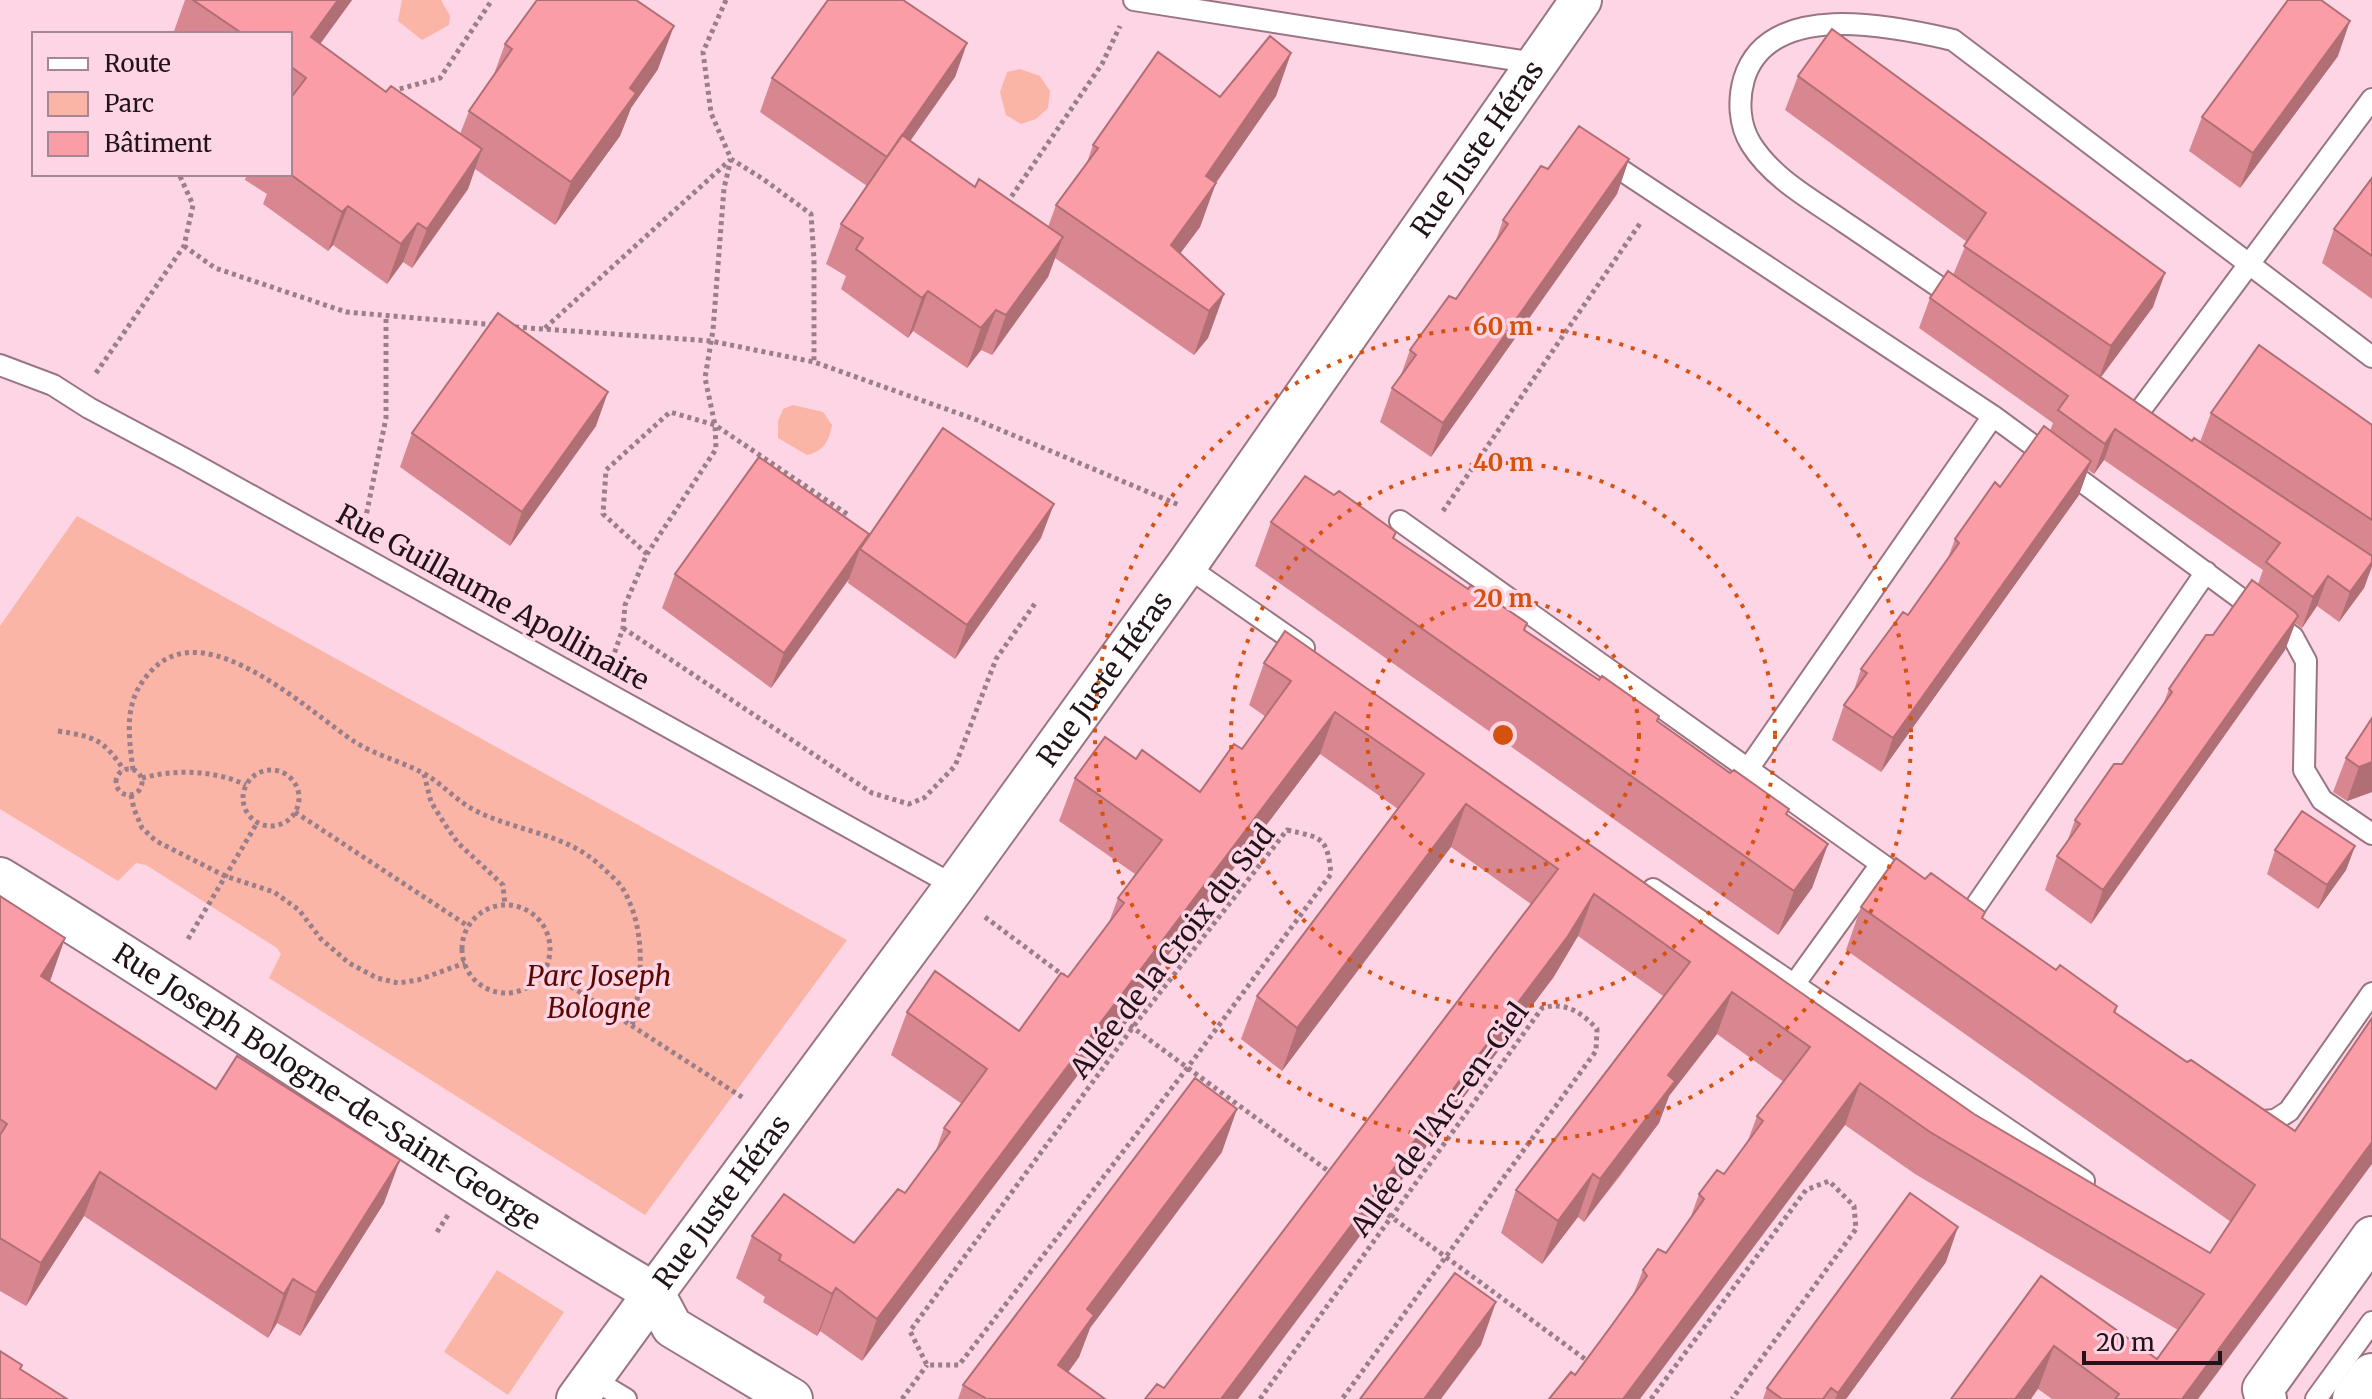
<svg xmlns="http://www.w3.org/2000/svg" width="2372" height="1399" font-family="Merriweather,serif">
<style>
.green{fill:#fab5a7}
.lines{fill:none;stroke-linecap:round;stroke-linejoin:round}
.lane-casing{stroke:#997584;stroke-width:24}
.street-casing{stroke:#997584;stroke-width:44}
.primary-casing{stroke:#997584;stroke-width:48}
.path{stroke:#9a7e89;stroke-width:5;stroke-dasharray:4 4;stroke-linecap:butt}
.lane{stroke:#fff;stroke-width:20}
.street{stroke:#fff;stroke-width:40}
.primary{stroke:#fff;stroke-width:44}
.wall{fill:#d88790}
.shaded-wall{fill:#b06e75}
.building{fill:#fb9da7;stroke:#b06e75;stroke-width:2}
.ring{fill:none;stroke:#d4520d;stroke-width:4;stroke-dasharray:4 8}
.labels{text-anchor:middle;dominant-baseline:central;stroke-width:7;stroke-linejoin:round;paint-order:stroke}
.street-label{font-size:28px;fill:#211319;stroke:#fdd5e4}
.park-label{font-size:28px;font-style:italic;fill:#5a0800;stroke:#fdd5e4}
.centre{fill:#d4520d;stroke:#fdd5e4;stroke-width:4}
.ring-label{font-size:24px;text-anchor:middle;font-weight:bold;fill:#d4520d;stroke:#fdd5e4;stroke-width:7;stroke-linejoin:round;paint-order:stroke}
</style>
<rect width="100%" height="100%" fill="#fdd5e4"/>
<path class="green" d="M 402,0 L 441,0 L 450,16 L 449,25 L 422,40 L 398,21 Z
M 1020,69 L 1040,76 L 1050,91 L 1048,108 L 1036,119 L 1021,124 L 1006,115 L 1000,92 L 1007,72 Z
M 793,405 L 823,412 L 832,425 C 829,441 824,451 807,455 L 778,438 L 778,421 L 783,409 Z
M 77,516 L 847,940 L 645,1215 L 269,978 L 281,954 L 277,948 L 146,865 L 136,863 L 118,881 L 0,809 L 0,626 Z
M 497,1270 L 564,1312 L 508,1395 L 444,1352 Z"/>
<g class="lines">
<g class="lane-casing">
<path id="lane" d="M 1134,0 L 1535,63
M 1603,158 L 1993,416 L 2293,637 L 2306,661 L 2304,770 L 2322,800 L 2372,834
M 1960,301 C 1921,275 1883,248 1844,222 C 1811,199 1773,179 1751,144 C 1739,125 1738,100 1744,79 C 1768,0 1889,25 1953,40 L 2372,357
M 0,365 L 53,385 L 89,408 L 185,459 L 955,886
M 2133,420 L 2372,99
M 1400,521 L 1908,883
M 1186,566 L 1304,648
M 1748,769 L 1993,416
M 1653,889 L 2084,1181
M 1964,923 L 2206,572
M 1793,986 L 1881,864
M 2252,1122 L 2275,1120 L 2289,1111 L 2372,993
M 591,1378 L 626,1399
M 2316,1399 L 2372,1322"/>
</g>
<g class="street-casing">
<g id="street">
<path id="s1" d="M 0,878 C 221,1012 431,1162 654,1293 L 577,1399"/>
<path id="s2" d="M 792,1399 L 672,1327 L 654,1293 L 955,886 L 1186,566 L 1581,0"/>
<path d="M 2266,1399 L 2263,1389 L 2372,1237"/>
</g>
</g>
<g class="primary-casing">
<path id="primary" d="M 2355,1399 L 2372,1376"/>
</g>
<path class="path" d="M 726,0 L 703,52 L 711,113 L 731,159 L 763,179 L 811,214 L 814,259 L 814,362
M 392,91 L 440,78 L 492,0
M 1007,203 L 1102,64 L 1120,26
M 184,246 L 215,268 L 346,312 L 497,325
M 515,327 L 711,341 L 814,362 L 977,420 L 1179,505
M 545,328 L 730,160
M 96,373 L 184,246 L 193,205 L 179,174
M 1443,511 L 1641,222
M 365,521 L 386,418 L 386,316
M 647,554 L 603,514 L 606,470 L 670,412 L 715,425 L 850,516
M 623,628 L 872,793 L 909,804 L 924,798 L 955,766 L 996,659 L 1036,602
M 612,660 L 623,628 L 625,605 L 647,554 L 716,449 L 715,425 L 705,378 L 713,330 L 724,188 L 731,159
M 58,731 C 95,737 102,738 124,770
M116 782a13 13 0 1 1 26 0a13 13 0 1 1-26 0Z
M243 798a28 28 0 1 1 56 0a28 28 0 1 1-56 0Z
M 133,770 C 128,730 123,698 154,668 C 209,615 309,712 355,742 C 375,755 400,761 421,772 C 441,782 456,801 476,811 C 518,832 566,833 602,867 C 609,874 618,881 623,889 C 647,930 642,982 632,1026
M 424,774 L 431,802 L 446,826 L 458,843 L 503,885 L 505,905
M 142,778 C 176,769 214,770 246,785
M 131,795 L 134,809 L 142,828 L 156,841 L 225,876 L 274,892 L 299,910 L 321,939 L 349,963 L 377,978 L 398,983 L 418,980 L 465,963
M 295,812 L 468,926
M 1287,830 C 1322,838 1327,836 1331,874 L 1188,1067 L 959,1365 L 927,1365 L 910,1331 L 1133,1027 Z
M462 949a44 44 0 1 1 88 0a44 44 0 1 1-88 0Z
M 985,917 L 1064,976
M 188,939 L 257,823
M 544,969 L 745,1099
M 1117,1016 L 1331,1173
M 1375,1205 L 1589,1362
M 437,1232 L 448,1215
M 902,1399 L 927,1365
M 1260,1399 L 1542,1008 C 1566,1001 1582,1013 1597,1029 L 1596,1051 L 1342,1399
M 1651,1399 L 1806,1190 L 1829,1181 L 1854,1206 L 1856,1229 L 1732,1399"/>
<use href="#lane" class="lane"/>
<use href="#street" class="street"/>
<use href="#primary" class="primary"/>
</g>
<path class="wall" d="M 185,0 L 352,0 L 320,44 L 386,92 L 460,134 L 469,111 L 494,74 L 505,44 L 658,69 L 631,108 L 620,136 L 555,225 L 475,169 L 468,189 L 412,268 L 403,262 L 387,284 L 333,245 L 328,251 L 263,204 L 267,194 L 245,180 L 247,174 L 290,174 L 290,34 L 173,34 Z
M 967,43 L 955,77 L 910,141 L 975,187 L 1048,227 L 1056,205 L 1086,165 L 1093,145 L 1220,97 L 1291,53 L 1276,96 L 1215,183 L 1200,227 L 1180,253 L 1224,294 L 1208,338 L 1194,355 L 1055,258 L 1048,277 L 992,355 L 981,350 L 967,368 L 913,331 L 908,338 L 841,289 L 846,276 L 826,264 L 841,224 L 867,186 L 760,112 L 772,78 Z
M 2338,56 L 2240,188 L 2189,151 L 2202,117 Z
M 1798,76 L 2153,307 L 2101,377 L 2192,441 L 2200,442 L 2211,413 L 2372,425 L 2372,566 L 2364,588 L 2339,622 L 2317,606 L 2302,628 L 2295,623 L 2285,650 L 2091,924 L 2045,890 L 2057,856 L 2067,842 L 2075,820 L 2122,764 L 2163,705 L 2169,689 L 2258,584 L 2263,570 L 2104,460 L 2094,474 L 2088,470 L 2079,495 L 1881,772 L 1832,740 L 1844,705 L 1853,693 L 1861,669 L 1908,615 L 1948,558 L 1955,539 L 2000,487 L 2050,431 L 2053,423 L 1919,328 L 1930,298 L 1953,275 L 1967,242 L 1785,110 Z
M 1629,159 L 1617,194 L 1431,457 L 1380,422 L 1392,388 L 1401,375 L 1410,350 L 1456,299 L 1495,243 L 1503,220 L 1548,169 Z
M 2372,178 L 2372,299 L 2322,263 L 2334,229 Z
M 596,426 L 510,546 L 400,467 L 412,433 Z
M 1334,495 L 1396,532 L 1394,539 L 1657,721 L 1828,844 L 1812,888 L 1778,935 L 1255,566 L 1271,522 Z
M 869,534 L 1041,538 L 955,659 L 848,583 L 849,579 L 771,688 L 662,608 L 675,574 Z
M 1264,663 L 1974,1114 L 2210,1253 L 2231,1222 L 1846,950 L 1861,907 L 1925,879 L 1985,912 L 1982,919 L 2056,970 L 2117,1006 L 2115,1013 L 2187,1062 L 2295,1131 L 2198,1399 L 2052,1399 L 2038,1389 L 2041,1276 L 2157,1359 L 2178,1330 L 1915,1174 L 1845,1125 L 1575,1375 L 1633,1295 L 1643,1270 L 1666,1253 L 1690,1219 L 1699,1194 L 1724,1174 L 1747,1143 L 1757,1116 L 1784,1082 L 1717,1034 L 1669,1096 L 1659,1123 L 1620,1176 L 1584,1222 L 1578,1217 L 1542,1264 L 1501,1233 L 1516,1190 L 1663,996 L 1578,936 L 1553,978 L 1164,1388 L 1531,904 L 1451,847 L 1282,1071 L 1241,1039 L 1257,996 L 1398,809 L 1320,754 L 862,1361 L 820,1331 L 817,1336 L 763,1302 L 765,1297 L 736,1278 L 752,1236 L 854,1243 L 905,1193 L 936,1150 L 944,1128 L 962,1104 L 891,1055 L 907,1012 L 1019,1031 L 1068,977 L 1108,925 L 1118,898 L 1135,874 L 1059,821 L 1075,778 L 1136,759 L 1200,792 L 1242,749 L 1266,717 L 1249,705 Z
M 2372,718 L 2372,792 L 2347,801 L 2333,792 L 2346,758 Z
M 2355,846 L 2346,870 L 2318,909 L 2267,874 L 2275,850 Z
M 0,896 L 65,938 L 50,981 L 384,1203 L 300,1336 L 277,1323 L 268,1338 L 84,1216 L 26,1306 L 0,1291 Z
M 1222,1152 L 1090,1328 L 1079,1357 L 1068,1372 L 1105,1399 L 958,1399 L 963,1385 Z
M 1946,1262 L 1846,1399 L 1763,1399 L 1767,1388 Z"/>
<path class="shaded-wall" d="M 338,0 L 352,0 L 299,73 L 311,37 Z
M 2350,21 L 2338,56 L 2240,188 L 2253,153 Z
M 674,26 L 658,69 L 631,108 L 620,136 L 555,225 L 571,182 L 630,88 Z
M 967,43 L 955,77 L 875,191 L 887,157 Z
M 1291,53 L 1276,96 L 1209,193 L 1216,183 L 1200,227 L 1162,278 L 1171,245 L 1206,176 Z
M 482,149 L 468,189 L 412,268 L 427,229 Z
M 1629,159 L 1617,194 L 1431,457 L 1443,423 Z
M 348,206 L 333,245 L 328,251 L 342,212 Z
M 418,223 L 403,262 L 387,284 L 401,244 Z
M 1063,237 L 1048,277 L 992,355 L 1006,315 Z
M 2165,273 L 2153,307 L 2098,381 L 2111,346 Z
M 928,291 L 913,331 L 908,338 L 922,298 Z
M 1224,294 L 1208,338 L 1194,355 L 1209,311 Z
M 996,310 L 981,350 L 967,368 L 981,328 Z
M 608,392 L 596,426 L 510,546 L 522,512 Z
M 2115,429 L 2104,460 L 2094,474 L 2105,444 Z
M 2091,461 L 2079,495 L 1881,772 L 1893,738 Z
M 1054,504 L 1041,538 L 955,659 L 967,625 Z
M 869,534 L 860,549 L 849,579 L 771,688 L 784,653 Z
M 2372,562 L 2372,566 L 2364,588 L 2339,622 L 2350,592 Z
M 2328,576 L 2317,606 L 2302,628 L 2313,597 Z
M 2298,616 L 2285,650 L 2091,924 L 2103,890 Z
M 1335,712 L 1320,754 L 862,1361 L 877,1319 Z
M 2372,762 L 2372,792 L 2347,801 L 2359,767 Z
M 1466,804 L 1451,847 L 1282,1071 L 1297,1028 Z
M 1828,844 L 1812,888 L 1778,935 L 1794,891 Z
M 2355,846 L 2346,870 L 2318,909 L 2327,885 Z
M 1594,894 L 1578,936 L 1553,978 L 1238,1399 L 1221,1399 Z
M 65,938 L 50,981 L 41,976 Z
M 1732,992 L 1717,1034 L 1669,1096 L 1659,1123 L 1584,1222 L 1600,1179 L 1668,1075 Z
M 1860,1083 L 1845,1125 L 1640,1399 L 1623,1399 Z
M 1237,1109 L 1222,1152 L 1090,1328 L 1079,1357 L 1049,1399 L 1058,1365 L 1087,1309 Z
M 2372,1142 L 2372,1164 L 2198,1399 L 2182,1399 Z
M 400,1160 L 384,1203 L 300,1336 L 316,1293 Z
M 100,1172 L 84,1216 L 26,1306 L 41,1263 Z
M 1593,1174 L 1578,1217 L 1542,1264 L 1558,1221 Z
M 1958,1227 L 1946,1262 L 1846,1399 L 1835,1399 L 1838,1393 Z
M 293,1279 L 277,1323 L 268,1338 L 284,1294 Z
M 836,1288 L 820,1331 L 817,1336 L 832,1294 Z
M 1496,1302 L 1481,1345 L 1441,1399 L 1424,1399 Z
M 2054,1346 L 2038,1389 L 2031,1399 L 2015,1399 Z"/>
<path class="building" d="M 193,0 L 338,0 L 311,37 L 386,92 L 391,86 L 482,149 L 427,229 L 418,223 L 401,244 L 348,206 L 342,212 L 290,174 L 290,99 L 306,78 L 290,66 L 290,34 L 243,34 Z
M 537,0 L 636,0 L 674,26 L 630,88 L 636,93 L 571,182 L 469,111 L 512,49 L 505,44 Z
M 828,0 L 903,0 L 967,43 L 887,157 L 772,78 Z
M 2288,0 L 2321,0 L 2350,21 L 2253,153 L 2202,117 Z
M 1832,29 L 2165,273 L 2111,346 L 1964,246 L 1986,213 L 1798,76 Z
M 1270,36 L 1291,53 L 1206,176 L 1216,183 L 1171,245 L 1224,294 L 1209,311 L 1056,205 L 1098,148 L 1093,145 L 1158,52 L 1220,97 Z
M 1579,126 L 1629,159 L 1443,423 L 1392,388 L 1416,355 L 1410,350 L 1449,296 L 1456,299 L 1508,224 L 1503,220 L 1541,166 L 1548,169 Z
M 902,135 L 975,187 L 979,179 L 1063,237 L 1006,315 L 996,310 L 981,328 L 928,291 L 922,298 L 856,249 L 863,238 L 841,224 Z
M 2372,178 L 2372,256 L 2334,229 Z
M 1948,271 L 2192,441 L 2194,438 L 2372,556 L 2372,562 L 2350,592 L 2328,576 L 2313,597 L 2266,562 L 2280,543 L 2115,429 L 2105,444 L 2058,410 L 2068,396 L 1930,298 Z
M 498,313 L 608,392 L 522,512 L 412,433 Z
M 2259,345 L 2372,425 L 2372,520 L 2211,413 Z
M 2044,426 L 2091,461 L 1893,738 L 1844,705 L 1867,673 L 1861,669 L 1903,612 L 1908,615 L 1959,543 L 1955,539 L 1995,482 L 2000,487 Z
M 943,428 L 1054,504 L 967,625 L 860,549 Z
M 759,457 L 869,534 L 784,653 L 675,574 Z
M 1305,476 L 1334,495 L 1339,491 L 1396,532 L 1393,538 L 1468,589 L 1471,585 L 1527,623 L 1524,630 L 1599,680 L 1602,676 L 1659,716 L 1657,721 L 1730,773 L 1734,770 L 1789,809 L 1786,814 L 1828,844 L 1794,891 L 1271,522 Z
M 2252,580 L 2295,612 L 2298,616 L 2103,890 L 2057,856 L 2080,824 L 2075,820 L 2114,764 L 2122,764 L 2172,692 L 2169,689 L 2206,635 L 2213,635 Z
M 1285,631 L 1974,1114 L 2210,1253 L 2255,1185 L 1861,907 L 1896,858 L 1925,879 L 1931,873 L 1985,912 L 1982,918 L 2056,970 L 2060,965 L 2117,1006 L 2114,1012 L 2187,1062 L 2191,1060 L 2295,1131 L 2372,1018 L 2372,1142 L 2182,1399 L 2115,1399 L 2119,1394 L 2054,1346 L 2015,1399 L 1951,1399 L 2041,1276 L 2157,1359 L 2204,1294 L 1930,1132 L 1860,1083 L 1623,1399 L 1549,1399 L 1571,1372 L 1575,1375 L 1612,1325 L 1647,1276 L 1643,1270 L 1658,1249 L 1666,1253 L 1704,1199 L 1699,1194 L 1717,1170 L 1724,1174 L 1763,1121 L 1757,1116 L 1810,1047 L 1732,992 L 1668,1075 L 1675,1081 L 1635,1133 L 1600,1179 L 1593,1174 L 1558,1221 L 1516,1190 L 1690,962 L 1594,894 L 1568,936 L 1221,1399 L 1145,1399 L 1157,1384 L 1164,1388 L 1558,869 L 1466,804 L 1297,1028 L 1257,996 L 1424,774 L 1335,712 L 877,1319 L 836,1288 L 832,1294 L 779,1260 L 781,1255 L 752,1236 L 784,1194 L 854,1243 L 898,1189 L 905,1193 L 950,1132 L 944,1128 L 987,1069 L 907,1012 L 935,971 L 1019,1031 L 1061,973 L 1068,977 L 1124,903 L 1118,898 L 1162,840 L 1075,778 L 1105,737 L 1136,759 L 1142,750 L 1200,792 L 1234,744 L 1242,749 L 1291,681 L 1264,663 Z
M 2372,718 L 2372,762 L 2359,767 L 2346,758 Z
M 2302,811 L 2355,846 L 2327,885 L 2275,850 Z
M 0,896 L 65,938 L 41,976 L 216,1089 L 237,1056 L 400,1160 L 316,1293 L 293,1279 L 284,1294 L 100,1172 L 41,1263 L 0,1238 L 0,1135 L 7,1124 L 0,1119 Z
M 1195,1078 L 1237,1109 L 1087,1309 L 1094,1315 L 1058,1365 L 1105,1399 L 987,1399 L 963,1385 Z
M 1910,1193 L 1958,1227 L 1838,1393 L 1831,1388 L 1823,1399 L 1782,1399 L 1767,1388 Z
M 1455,1273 L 1496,1302 L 1424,1399 L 1360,1399 Z
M 0,1351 L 22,1365 L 20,1369 L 67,1399 L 0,1399 Z"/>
<g class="ring">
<circle cx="1503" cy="735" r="136"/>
<circle cx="1503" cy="735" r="272"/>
<circle cx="1503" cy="735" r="408"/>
</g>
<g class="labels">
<g class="street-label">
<text stroke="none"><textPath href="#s2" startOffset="1588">Rue Juste Héras</textPath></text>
<text transform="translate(493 597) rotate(29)">Rue Guillaume Apollinaire</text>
<text stroke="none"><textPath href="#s2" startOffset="940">Rue Juste Héras</textPath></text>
<text transform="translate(1172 951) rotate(-52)">Allée de la Croix du Sud</text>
<text stroke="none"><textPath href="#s1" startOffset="388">Rue Joseph Bologne-de-Saint-George</textPath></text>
<text transform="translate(1439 1119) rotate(-54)">Allée de l'Arc-en-Ciel</text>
<text stroke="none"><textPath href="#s2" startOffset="292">Rue Juste Héras</textPath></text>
</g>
<g class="park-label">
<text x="599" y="976">Parc Joseph<tspan x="599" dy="32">Bologne</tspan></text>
</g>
</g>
<circle cx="1503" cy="735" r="12" class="centre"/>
<g class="ring-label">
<text x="1503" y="335">60 m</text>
<text x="1503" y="471">40 m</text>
<text x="1503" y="607">20 m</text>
</g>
<rect x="32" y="32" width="260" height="144" fill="#fdd5e4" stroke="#a58793" stroke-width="2"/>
<rect x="48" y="58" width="40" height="12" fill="#ffffff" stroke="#a58793" stroke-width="2"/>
<text x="104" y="72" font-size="24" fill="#211319">Route</text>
<rect x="48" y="92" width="40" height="24" fill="#fab5a7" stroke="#a58793" stroke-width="2"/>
<text x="104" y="112" font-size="24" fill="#211319">Parc</text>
<rect x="48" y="132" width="40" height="24" fill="#fb9da7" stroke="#a58793" stroke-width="2"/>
<text x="104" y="152" font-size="24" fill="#211319">Bâtiment</text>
<path d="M2084 1351v12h136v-12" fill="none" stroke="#211319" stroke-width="4"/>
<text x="2096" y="1351" font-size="24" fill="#211319" stroke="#fdd5e4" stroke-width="6" paint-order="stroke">20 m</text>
</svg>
